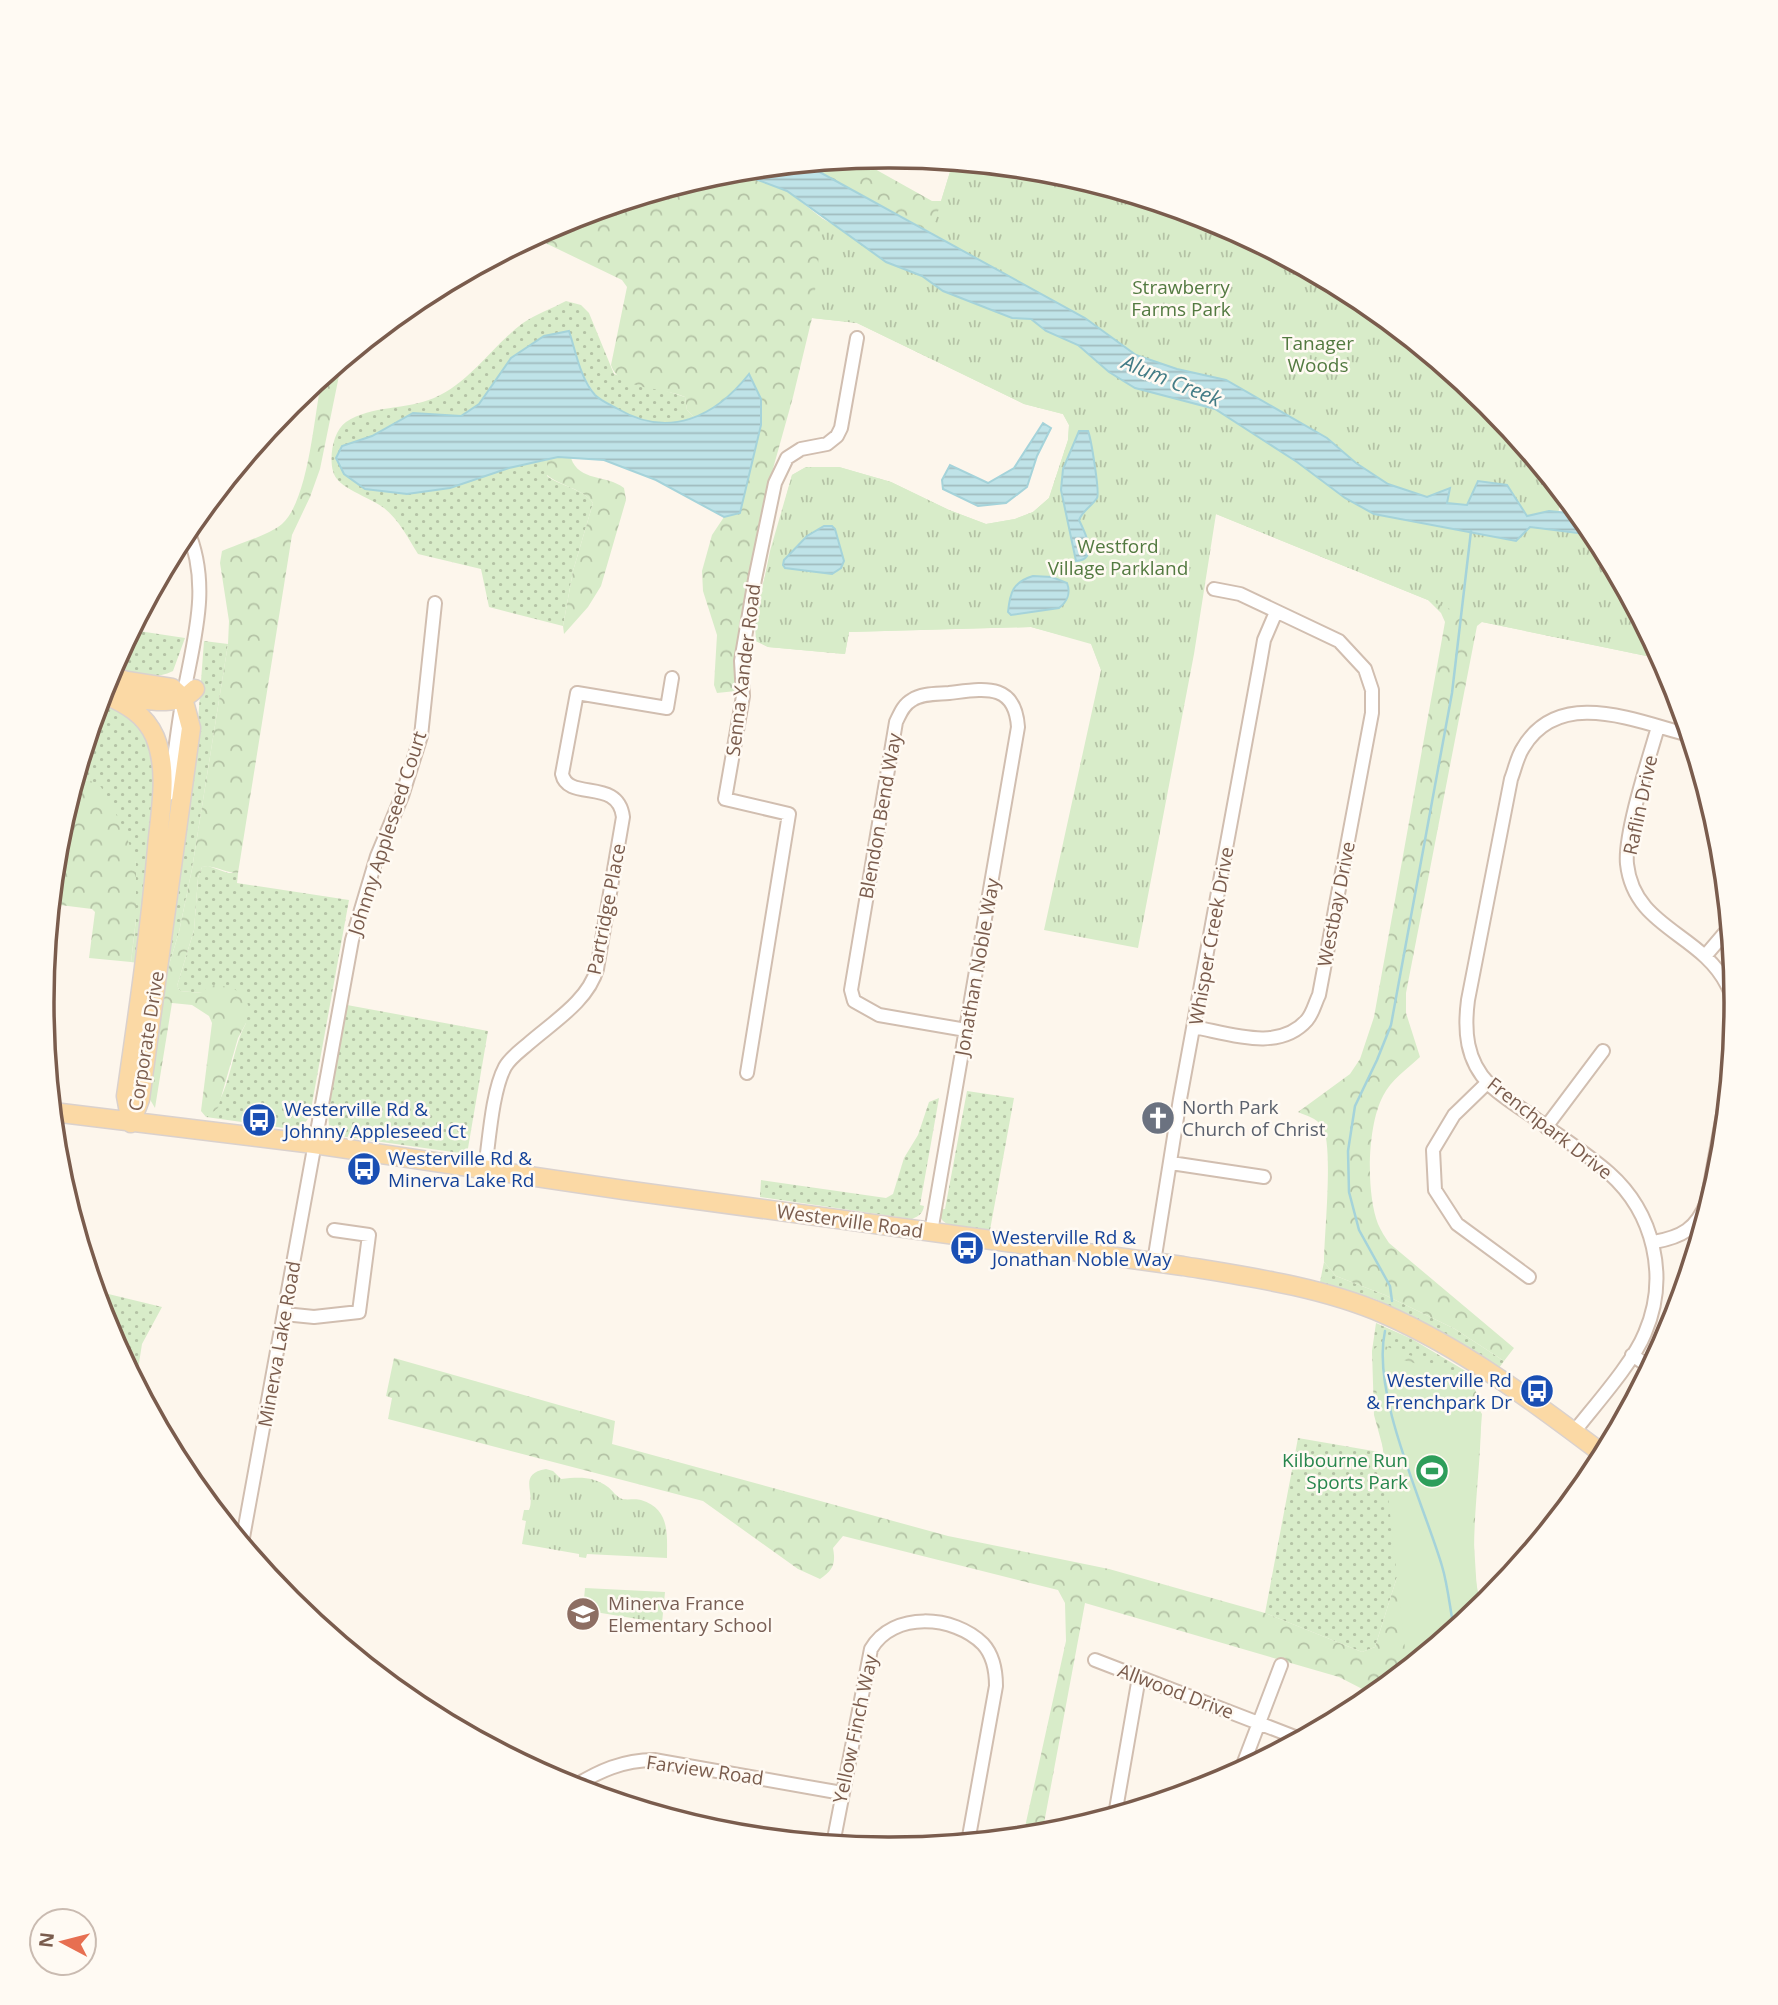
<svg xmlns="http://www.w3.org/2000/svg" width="1778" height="2005" font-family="'Open Sans',sans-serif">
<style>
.grass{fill:url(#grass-dots)}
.forest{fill:url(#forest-crowns)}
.park{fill:url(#park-tufts)}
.pitch{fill:#d8ecc9}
.water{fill:url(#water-rules);stroke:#a5d3da;stroke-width:2}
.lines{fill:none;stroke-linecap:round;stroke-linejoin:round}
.stream{stroke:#a5d3da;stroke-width:2.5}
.minor-casing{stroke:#d1beb0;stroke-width:16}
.primary-casing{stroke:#dad1cd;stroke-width:21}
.minor{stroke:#fff;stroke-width:12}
.primary{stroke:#fbd9a5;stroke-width:18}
.labels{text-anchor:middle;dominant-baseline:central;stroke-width:5;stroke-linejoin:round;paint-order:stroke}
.park-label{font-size:19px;fill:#537a41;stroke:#fffaf3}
.street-label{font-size:19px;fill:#7a5c4d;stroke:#fffaf3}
.worship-label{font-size:19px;fill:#5b616d;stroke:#fffaf3;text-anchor:start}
.transit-label{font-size:19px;fill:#164399;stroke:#fffaf3;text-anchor:start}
.leisure-label{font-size:19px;fill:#27864d;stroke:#fffaf3;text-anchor:end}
.education-label{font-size:19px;fill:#785e54;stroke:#fffaf3;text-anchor:start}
.water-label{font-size:21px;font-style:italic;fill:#437c86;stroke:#fffaf3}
.rim{fill:none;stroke:#7a5c4d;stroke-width:3.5}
</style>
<defs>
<pattern id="grass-dots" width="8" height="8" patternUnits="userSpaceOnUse" patternTransform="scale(1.75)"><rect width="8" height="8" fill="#d8ecc9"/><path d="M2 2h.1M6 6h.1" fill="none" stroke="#b4c2a5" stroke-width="1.8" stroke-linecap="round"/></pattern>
<pattern id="forest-crowns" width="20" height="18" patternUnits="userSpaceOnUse" patternTransform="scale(1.75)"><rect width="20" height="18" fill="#d8ecc9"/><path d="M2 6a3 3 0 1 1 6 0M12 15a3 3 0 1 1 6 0" fill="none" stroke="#b4c2a5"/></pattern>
<pattern id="park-tufts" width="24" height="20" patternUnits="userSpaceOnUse" patternTransform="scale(1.75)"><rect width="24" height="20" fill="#d8ecc9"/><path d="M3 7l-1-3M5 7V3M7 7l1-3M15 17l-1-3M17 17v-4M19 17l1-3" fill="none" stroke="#b4c2a5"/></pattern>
<pattern id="water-rules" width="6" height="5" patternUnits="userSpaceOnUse" patternTransform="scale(1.75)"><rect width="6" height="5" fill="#bfe3e8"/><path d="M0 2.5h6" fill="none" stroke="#a0bbbe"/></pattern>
</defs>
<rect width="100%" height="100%" fill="#fdf6ec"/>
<path class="grass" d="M 566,301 L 581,305 L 589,313 L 614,374 L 685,397 L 687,410 L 694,417 L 670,425 L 633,418 L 596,396 L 581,372 L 569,331 L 511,358 L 479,404 L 461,416 L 413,413 L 372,436 L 342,446 L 509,468 L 547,460 L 547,476 C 560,486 584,489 593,503 L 573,571 L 563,626 L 489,607 L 481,569 L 418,554 C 408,538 399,520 384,508 C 370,497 336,488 333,471 C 329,457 333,431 346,422 C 372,405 406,410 434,398 C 471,382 492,346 523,323 C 536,314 553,308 566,301 Z
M 132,630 L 185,638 L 173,671 C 153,681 132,674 111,670 Z
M 204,641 L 228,644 L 192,869 L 179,932 L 162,988 L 178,896 L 195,761 Z
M 100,701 L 110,703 L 135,719 L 152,745 L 157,779 L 137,963 L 131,962 L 136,919 L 136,863 L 89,780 L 75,782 Z
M 208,866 L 228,873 L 238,873 L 237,883 L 349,900 L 310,1115 C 306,1124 300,1127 291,1129 L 206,1117 C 231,1098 230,1052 246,1023 L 202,993 L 180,991 L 177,986 L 194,930 L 198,878 L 202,867 Z
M 347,1005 L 488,1031 L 467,1154 L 339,1136 L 329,1126 L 328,1112 Z
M 967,1091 L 1014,1098 L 990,1230 L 947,1224 C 941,1220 939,1216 939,1209 L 945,1209 Z
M 939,1098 L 920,1205 L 924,1206 C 923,1213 919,1216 912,1219 L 760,1197 L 761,1180 L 886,1198 L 893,1194 L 904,1158 L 918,1135 L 929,1102 Z
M 1324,1262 L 1336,1276 L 1385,1295 L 1455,1329 L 1504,1361 L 1499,1368 L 1406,1313 L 1375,1299 L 1320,1282 Z
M 96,1291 L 162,1307 L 142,1344 L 136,1382 L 106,1326 Z
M 1376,1323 L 1412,1339 L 1484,1382 L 1475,1388 L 1456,1375 L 1372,1351 Z
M 1298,1438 L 1385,1453 L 1402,1561 L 1375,1647 L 1362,1652 L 1265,1613 Z"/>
<path class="forest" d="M 857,159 L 932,201 L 941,201 L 953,162 L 954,245 L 805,164 Z
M 738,170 L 750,177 L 787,191 L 823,219 L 1135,388 L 1215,409 L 1603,550 L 1661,659 L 1482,622 L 1477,626 L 1406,993 L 1406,1013 L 1420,1057 C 1407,1069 1391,1080 1383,1096 C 1367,1126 1366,1193 1378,1224 C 1381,1231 1385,1237 1389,1243 L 1514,1348 L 1504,1361 L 1455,1329 L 1385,1295 L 1336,1276 L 1324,1262 C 1324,1236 1334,1142 1322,1126 C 1316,1118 1307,1116 1298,1112 L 1350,1074 L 1360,1059 L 1374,1017 L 1445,622 L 1441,613 L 1428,600 L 1216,514 L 1101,670 L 1091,643 L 1031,627 L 849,632 L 845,654 L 768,647 L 756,641 L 755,625 L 770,551 L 792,475 L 806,467 L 839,467 L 891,482 L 949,510 L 986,524 L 1015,519 L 1033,512 L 1049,498 L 1068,440 L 1069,425 L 1063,414 L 1024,404 L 857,323 L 812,318 L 793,397 L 764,501 L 765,512 L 737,650 L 736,691 L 717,693 L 714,685 L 717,635 L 703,591 L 702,571 L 712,535 L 724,517 L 740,513 L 761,425 L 749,375 C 734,393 717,409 694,417 L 687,410 L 685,397 C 663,387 618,390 611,365 L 627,287 L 622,280 L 533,237 L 565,220 L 724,172 Z
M 342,361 L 320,469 L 310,497 L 292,535 L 238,873 C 225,873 213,864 202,867 L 198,878 L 194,930 L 177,986 L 180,991 L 202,993 L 209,985 L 232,987 L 244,997 L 249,1007 L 246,1023 L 238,1038 L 218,1108 L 206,1117 L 201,1111 L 212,1023 L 209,1016 L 192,1005 L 172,1003 L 155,1108 L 148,1096 L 162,988 L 179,932 L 192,869 L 228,644 L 229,621 L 220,563 L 222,551 C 238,544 269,535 282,524 C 309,500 314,414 322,378 Z
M 558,457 L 571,458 C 579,482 606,474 624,488 L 626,500 L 601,586 L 588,607 L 564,634 L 563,626 L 573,571 L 593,503 C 584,489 560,486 547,475 L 547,460 Z
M 89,780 L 101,787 L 123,827 L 136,863 L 136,919 L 131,962 L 89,958 L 95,912 L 92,909 L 52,904 L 58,837 L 75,782 Z
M 1380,1344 C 1404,1354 1456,1369 1473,1387 C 1496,1412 1458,1556 1483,1606 L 1374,1695 L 1339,1677 L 1085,1603 L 1042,1834 L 1023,1836 L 1066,1641 L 1065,1603 L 1058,1590 L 843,1536 L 833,1548 C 836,1564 833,1570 820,1579 L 798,1569 L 703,1501 L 388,1419 L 392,1398 L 386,1396 L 394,1358 L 615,1421 L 612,1444 L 948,1536 L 1109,1569 L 1265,1613 L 1362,1652 L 1375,1647 L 1402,1561 L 1406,1532 L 1374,1415 L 1372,1351 Z"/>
<path class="park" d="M 953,162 L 1055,172 L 1214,220 L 1360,298 L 1488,404 L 1562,494 L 1556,525 L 1433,507 L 926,251 Z
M 823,219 L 886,262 L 922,276 L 943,291 L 1012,318 L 1031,319 L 1046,331 L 1078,345 L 1109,372 L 1135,388 L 1215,409 L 1297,462 L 1345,498 L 1374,514 L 1515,541 L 1529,527 L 1586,534 L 1603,550 L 1661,659 L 1482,622 L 1216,514 L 1194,654 L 1138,948 L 1044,930 L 1101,670 L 1091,644 L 1031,627 L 849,632 L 845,654 L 768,647 L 756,641 L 757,606 L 792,475 L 806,467 L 839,467 L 891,482 L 949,510 L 986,524 L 1015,519 L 1033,512 L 1049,498 L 1068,440 L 1069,425 L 1063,414 L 1024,404 L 857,323 L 812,318 Z
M 546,1469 L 553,1471 L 561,1479 C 579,1477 593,1476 608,1487 C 612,1490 616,1496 620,1498 C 625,1501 635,1498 641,1500 C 670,1509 667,1533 667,1558 L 587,1554 L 586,1558 L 579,1557 L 579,1554 L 522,1544 L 526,1521 L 522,1520 L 524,1510 L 529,1510 C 536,1493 517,1474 546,1469 Z
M 585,1588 L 665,1592 L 662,1623 L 583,1610 Z"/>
<path class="pitch" d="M 1372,1351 L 1456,1375 L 1482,1414 L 1473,1529 L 1477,1592 L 1482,1606 L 1407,1667 Z"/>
<path class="water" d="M 805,164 L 1085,318 L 1136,355 L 1177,369 L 1226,380 L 1327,438 L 1356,463 L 1388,484 L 1427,497 L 1450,488 L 1447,503 L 1467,505 L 1478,481 L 1507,485 L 1527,516 L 1549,511 L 1579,514 L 1593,532 L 1603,550 L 1586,534 L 1530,527 L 1516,541 L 1374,514 L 1345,498 L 1297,462 L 1215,409 L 1135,388 L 1109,372 L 1078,345 L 1046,331 L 1031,319 L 1012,318 L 943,291 L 922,276 L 886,262 L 787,191 L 750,177 L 738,170 Z
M 569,331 C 576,352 580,378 595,395 C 601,401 611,405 618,409 C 669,439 715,417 749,374 L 761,399 L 761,425 L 740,513 L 724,517 L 656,480 L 604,460 L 558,457 L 509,468 L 450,488 L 407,494 L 365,489 L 344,474 L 336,458 L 342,446 L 372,436 L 413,413 L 461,416 L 479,404 L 511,358 L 544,336 Z
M 1043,423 L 1051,428 L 1037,456 L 1027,487 L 1006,503 L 978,506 L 943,489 L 942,480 L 950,465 L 988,483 L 1014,468 Z
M 1079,431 L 1088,431 C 1091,438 1100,493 1097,498 C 1092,506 1083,510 1079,520 C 1085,532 1099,560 1076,561 L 1061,490 L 1063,469 Z
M 824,526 L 832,526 L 835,529 L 844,561 L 841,568 L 832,574 L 785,568 L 783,565 L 784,560 L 807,536 Z
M 1033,576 L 1052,577 L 1067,583 C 1071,593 1067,602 1059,608 L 1011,615 L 1008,612 C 1010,592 1013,582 1033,576 Z"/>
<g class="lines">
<path class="stream" d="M 1392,1301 L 1390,1286 L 1359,1230 L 1349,1192 L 1348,1151 L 1355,1106 L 1377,1060 L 1391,1025 L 1452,693 L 1471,531
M 1385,1331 C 1371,1394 1423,1502 1442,1566 C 1448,1586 1450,1609 1454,1629"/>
<g class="minor-casing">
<path id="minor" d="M 1658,727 C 1649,758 1624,834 1627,864 C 1634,928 1701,933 1727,985 C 1731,993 1735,1000 1735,1010
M 169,794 C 174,762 177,730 183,698 C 193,641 212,586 187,529
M 1706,955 L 1729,928
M 1194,1027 C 1231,1034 1279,1052 1307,1020 C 1313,1013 1315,1003 1319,995 L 1372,713 L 1372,690 L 1365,669 L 1339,641 L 1240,594 L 1214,589
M 747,1073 L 789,814 L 725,799 L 743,696 L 741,661 L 755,579 L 775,483 L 787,458 L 801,449 L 827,444 L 837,436 L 841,428 L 857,338
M 1488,1082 L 1454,1115 L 1433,1150 L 1435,1190 L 1457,1224 L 1529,1277
M 1546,1127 L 1603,1051
M 1171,1163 L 1264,1177
M 485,1169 C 489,1142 492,1091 505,1067 C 510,1058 520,1051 528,1044 C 553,1022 588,1001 597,969 L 623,817 C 618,777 568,802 562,774 L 577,693 L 667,708 L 672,678
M 931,1232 L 1018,727 C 1015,682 984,689 949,693 C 937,694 922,693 912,700 C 903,705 900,714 896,722 L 851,990 L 854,1001 L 879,1015 L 966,1030
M 1654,1242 C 1682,1237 1696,1229 1707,1202 L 1728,1087
M 1154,1262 L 1180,1099 L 1260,663 L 1264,640 L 1276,612
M 284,1314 L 314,1317 L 359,1312 L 369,1235 L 334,1230
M 1632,1355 L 1650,1367
M 1574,1432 C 1595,1405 1633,1363 1645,1333 C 1669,1277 1654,1213 1609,1173 C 1585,1152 1557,1135 1532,1116 C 1518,1106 1501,1096 1489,1084 C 1466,1060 1464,1031 1468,1000 L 1511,779 C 1515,769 1517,757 1523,748 C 1559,687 1635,721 1689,735
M 242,1543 L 352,940 L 377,856 L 402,796 L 421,736 L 435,603
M 1095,1660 L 1300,1739
M 1241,1770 L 1281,1665
M 573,1787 C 599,1771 623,1760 654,1760 L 842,1793
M 1115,1815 L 1139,1677
M 833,1844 L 871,1649 C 893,1611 954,1615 983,1644 C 993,1655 996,1672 996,1686 L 968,1842"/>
</g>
<g class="primary-casing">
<path id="primary" d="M 108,675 L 127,681 L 172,688 L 183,698 L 191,728 L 140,1099 L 131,1123
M 104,694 C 126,704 145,714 155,737 C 169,772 160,812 157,848 C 150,931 138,1013 126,1096 L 131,1123
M 116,695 C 140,698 177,710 195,689
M 53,1112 L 314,1144 L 624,1190 L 1183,1266 C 1250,1277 1321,1287 1384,1314 C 1464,1349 1534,1402 1603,1454"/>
</g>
<use href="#minor" class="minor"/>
<use href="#primary" class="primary"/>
</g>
<defs>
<g id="church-disc" transform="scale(1.75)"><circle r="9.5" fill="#6b7280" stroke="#fffaf3"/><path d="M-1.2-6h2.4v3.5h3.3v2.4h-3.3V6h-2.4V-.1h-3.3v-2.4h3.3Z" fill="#fff"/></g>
<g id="bus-disc" transform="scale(1.75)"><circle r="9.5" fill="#1a4fb4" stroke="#fffaf3"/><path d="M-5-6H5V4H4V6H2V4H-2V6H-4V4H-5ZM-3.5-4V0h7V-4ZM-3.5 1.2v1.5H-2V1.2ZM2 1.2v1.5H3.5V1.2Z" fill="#fff"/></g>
<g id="stadium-disc" transform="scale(1.75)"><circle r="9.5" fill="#2e9e5b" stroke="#fffaf3"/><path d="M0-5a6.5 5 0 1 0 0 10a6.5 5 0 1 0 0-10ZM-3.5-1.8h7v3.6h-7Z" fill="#fff"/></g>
<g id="school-disc" transform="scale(1.75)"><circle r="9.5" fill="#8d6e63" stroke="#fffaf3"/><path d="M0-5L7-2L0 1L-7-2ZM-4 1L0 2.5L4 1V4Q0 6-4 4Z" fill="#fff"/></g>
</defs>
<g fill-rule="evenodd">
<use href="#church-disc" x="1158" y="1118"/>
<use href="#bus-disc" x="259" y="1120"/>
<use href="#bus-disc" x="364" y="1169"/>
<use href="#bus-disc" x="967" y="1248"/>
<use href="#bus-disc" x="1537" y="1391"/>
<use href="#stadium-disc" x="1432" y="1471"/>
<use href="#school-disc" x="583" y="1614"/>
</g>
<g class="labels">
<g class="park-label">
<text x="1181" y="287">Strawberry<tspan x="1181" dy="22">Farms Park</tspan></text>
<text x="1318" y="343">Tanager<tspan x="1318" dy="22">Woods</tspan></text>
<text x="1118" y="546">Westford<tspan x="1118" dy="22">Village Parkland</tspan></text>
</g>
<g class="street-label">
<text transform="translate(743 670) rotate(-83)">Senna Xander Road</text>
<text transform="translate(1640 805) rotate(-78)">Raflin Drive</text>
<text transform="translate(880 816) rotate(-80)">Blendon Bend Way</text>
<text transform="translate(387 833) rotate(-72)">Johnny Appleseed Court</text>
<text transform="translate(1336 904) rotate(-79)">Westbay Drive</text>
<text transform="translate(606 909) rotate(-79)">Partridge Place</text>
<text transform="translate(1211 936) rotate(-80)">Whisper Creek Drive</text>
<text transform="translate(977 967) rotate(-80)">Jonathan Noble Way</text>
<text transform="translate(146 1041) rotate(-81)">Corporate Drive</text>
<text transform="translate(1550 1128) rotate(38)">Frenchpark Drive</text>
<text transform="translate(850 1221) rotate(8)">Westerville Road</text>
<text transform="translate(279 1344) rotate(-80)">Minerva Lake Road</text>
<text transform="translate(1176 1691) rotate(21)">Allwood Drive</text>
<text transform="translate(855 1729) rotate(-78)">Yellow Finch Way</text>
<text transform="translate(705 1770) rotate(8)">Farview Road</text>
</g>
<g class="worship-label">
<text x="1182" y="1107">North Park<tspan x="1182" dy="22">Church of Christ</tspan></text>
</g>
<g class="transit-label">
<text x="284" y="1109">Westerville Rd &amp;<tspan x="284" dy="22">Johnny Appleseed Ct</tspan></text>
<text x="388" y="1158">Westerville Rd &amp;<tspan x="388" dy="22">Minerva Lake Rd</tspan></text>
<text x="992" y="1237">Westerville Rd &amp;<tspan x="992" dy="22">Jonathan Noble Way</tspan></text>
<text x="1512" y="1380" text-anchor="end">Westerville Rd<tspan x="1512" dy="22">&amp; Frenchpark Dr</tspan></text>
</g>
<g class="leisure-label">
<text x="1408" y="1460">Kilbourne Run<tspan x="1408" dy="22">Sports Park</tspan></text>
</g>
<g class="education-label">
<text x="608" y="1603">Minerva France<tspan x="608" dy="22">Elementary School</tspan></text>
</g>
<g class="water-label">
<text transform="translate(1172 380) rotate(22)">Alum Creek</text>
</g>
</g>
<path d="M0 0H1778V2005H0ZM888 168H890A834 834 0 0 1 1724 1002V1003A834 834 0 0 1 890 1837H888A834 834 0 0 1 54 1003V1002A834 834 0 0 1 888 168Z" fill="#fffaf3" fill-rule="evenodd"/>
<path class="rim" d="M888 168H890A834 834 0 0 1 1724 1002V1003A834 834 0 0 1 890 1837H888A834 834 0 0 1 54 1003V1002A834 834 0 0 1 888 168Z"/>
<g transform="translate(63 1942) rotate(277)"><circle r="33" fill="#fffaf3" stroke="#cabbb1" stroke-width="2"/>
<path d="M0-5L12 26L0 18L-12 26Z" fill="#e76f51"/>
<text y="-10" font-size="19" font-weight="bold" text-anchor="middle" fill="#7a5c4d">N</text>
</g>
</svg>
